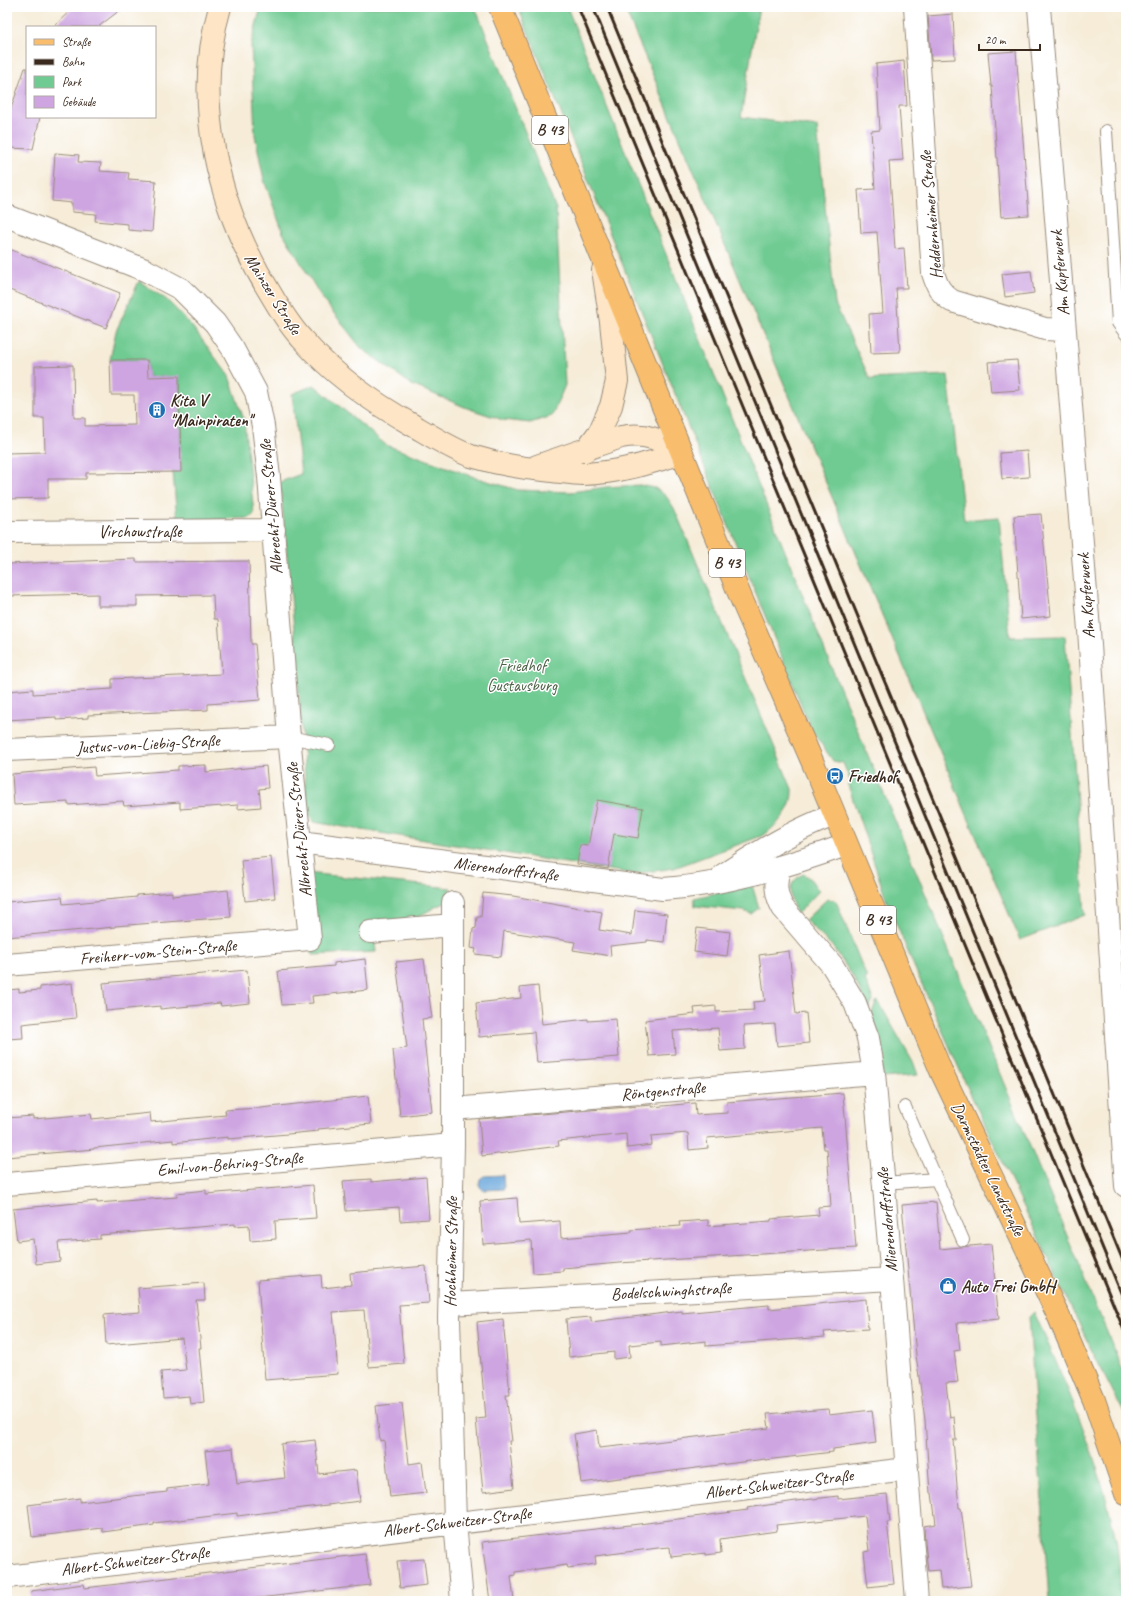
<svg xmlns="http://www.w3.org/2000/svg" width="1133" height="1608" font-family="Caveat,sans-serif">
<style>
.green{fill:#70cb92;stroke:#567a58}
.water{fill:#6aa7db;stroke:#52687c}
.building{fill:#cea5e1}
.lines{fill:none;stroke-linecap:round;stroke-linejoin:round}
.lane-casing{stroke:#988b7b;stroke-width:14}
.street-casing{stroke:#988b7b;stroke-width:24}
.secondary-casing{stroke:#988b7b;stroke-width:24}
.primary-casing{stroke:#988b7b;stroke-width:24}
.lane{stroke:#fff;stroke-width:12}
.street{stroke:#fff;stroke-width:22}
.secondary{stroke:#fde5c5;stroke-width:22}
.primary{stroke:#f9be6d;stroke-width:22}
.rail{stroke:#3b2a1e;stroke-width:3}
.labels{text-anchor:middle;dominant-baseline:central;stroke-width:3;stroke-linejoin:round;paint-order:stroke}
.shield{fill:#fff;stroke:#766a62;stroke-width:1}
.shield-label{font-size:16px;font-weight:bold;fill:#3b2a1e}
.street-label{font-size:17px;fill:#3b2a1e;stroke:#fff}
.poi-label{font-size:17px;font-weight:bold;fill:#3b2a1e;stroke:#fff;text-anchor:start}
.park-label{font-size:17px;fill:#4e6247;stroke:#fff}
</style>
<rect width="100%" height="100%" fill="#fff"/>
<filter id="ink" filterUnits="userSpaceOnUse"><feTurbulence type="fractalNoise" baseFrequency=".025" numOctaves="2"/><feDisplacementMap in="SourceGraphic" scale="8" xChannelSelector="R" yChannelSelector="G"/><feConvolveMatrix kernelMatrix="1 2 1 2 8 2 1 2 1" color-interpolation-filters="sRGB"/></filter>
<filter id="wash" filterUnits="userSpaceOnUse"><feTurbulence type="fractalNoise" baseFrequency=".012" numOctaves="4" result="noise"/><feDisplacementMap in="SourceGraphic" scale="16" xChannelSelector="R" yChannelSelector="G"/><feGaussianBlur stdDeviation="0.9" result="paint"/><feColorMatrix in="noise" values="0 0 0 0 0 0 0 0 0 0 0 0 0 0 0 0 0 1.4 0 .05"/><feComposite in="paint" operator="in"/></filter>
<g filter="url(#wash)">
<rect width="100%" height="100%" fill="#f6ecd8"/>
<path class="green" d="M 261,7 L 475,7 L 556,209 L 565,385 L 552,416 L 530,423 L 503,420 L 467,408 L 412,385 L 361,348 L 322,298 L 283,233 L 264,180 L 255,135 L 251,44 Z
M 518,7 L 567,7 L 833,671 L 1126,1378 L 1126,1417 L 1090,1347 L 969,1091 L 916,971 L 887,902 L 848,785 L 851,783 L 843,763 L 833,761 L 811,729 Z
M 624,7 L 759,7 L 741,117 L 817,127 L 835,304 L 870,379 L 948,375 L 964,520 L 999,517 L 1010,637 L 1065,636 L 1085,915 L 1020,940 Z
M 139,281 L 167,300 L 191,325 L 229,376 L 244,420 L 254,514 L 250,518 L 177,521 L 173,472 L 181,471 L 179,377 L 148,377 L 147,360 L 110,360 L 116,331 Z
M 314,385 L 386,445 L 477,478 L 518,490 L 571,492 L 606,487 L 640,485 L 655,488 L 666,496 L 674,508 L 792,789 C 793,809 779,823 764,835 L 674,868 L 634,874 L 313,822 L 307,806 L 296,650 L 280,482 L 301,474 L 292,394 Z
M 307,873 L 451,888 L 448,902 L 437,906 L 416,918 L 373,926 L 376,952 L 312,955 Z
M 803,874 L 809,877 L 819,891 L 797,914 C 790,899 784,885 803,874 Z
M 752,885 L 759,908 L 751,914 L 744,911 L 695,906 L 694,898 Z
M 827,899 L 836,901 L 867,978 L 865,979 L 873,1000 L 869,1008 L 852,975 L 832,946 L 805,920 Z
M 878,1001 L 914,1064 L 918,1075 L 883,1078 L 877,1034 L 871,1015 L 876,1002 Z
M 1034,1312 C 1067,1386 1100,1460 1116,1540 C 1120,1560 1119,1581 1121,1601 L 1049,1601 L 1029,1317 Z"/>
<path class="water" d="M 503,1175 L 504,1189 L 484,1190 L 479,1186 L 480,1179 L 484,1176 Z"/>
<g id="blocks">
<path class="building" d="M 74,7 L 124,7 L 98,27 L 53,27 Z
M 953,14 L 955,59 L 931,60 L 928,16 Z
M 1016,51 L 1029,215 L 1001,217 L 992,86 L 991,86 L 988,53 Z
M 904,61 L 907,106 L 899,106 L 903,160 L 889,161 L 895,249 L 904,248 L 907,288 L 896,288 L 900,352 L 871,353 L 869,314 L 883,313 L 877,232 L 861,233 L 858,190 L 875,189 L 871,131 L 880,130 L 876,64 Z
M 25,68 L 27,68 L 27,117 L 40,117 L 33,149 L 7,148 L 7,120 Z
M 55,153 L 79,155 L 78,162 L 101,163 L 100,171 L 129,173 L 128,179 L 156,181 L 152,232 L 128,230 L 128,224 L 95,221 L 96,214 L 72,212 L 72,203 L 52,201 Z
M 7,248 L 120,293 L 106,328 L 7,289 Z
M 1031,271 L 1034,293 L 1005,297 L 1002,274 Z
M 110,360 L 147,360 L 148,377 L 179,376 L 181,472 L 86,473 L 86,479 L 48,479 L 48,498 L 7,499 L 7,453 L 45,452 L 44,418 L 35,418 L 35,366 L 73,365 L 74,418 L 85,418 L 85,426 L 135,425 L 134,395 L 111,395 Z
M 1017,360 L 1020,390 L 991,392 L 988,362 Z
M 1027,451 L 1029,477 L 1002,479 L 1000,453 Z
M 1041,514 L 1051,616 L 1021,619 L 1014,516 Z
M 136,559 L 136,562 L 249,561 L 251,644 L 255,644 L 260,700 L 208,704 L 208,710 L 88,715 L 88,718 L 56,720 L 56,717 L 7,720 L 7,691 L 33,689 L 33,694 L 112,689 L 112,679 L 222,674 L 218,619 L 214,619 L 213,595 L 137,596 L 137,606 L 98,606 L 98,594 L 7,596 L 7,564 Z
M 206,765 L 206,772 L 266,766 L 268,788 L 259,789 L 261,807 L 238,809 L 238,805 L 180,809 L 180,802 L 124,806 L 123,801 L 68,805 L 68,802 L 14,805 L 12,774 L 94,767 L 95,776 L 178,770 L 178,766 Z
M 597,800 L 643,808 L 638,838 L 614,834 L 608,869 L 577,864 L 580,845 L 588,846 Z
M 271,857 L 275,898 L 245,901 L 241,860 Z
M 228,890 L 231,917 L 115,926 L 115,927 L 7,937 L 7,902 L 62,897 L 63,904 L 137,897 L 137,895 L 172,892 L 172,896 Z
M 483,893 L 513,896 L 602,912 L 599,930 L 632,935 L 635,910 L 667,914 L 664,942 L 647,940 L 647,942 L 610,946 L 611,956 L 573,950 L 575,942 L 504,931 L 501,957 L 475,954 L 476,949 L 471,948 L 473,929 L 476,928 L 477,917 L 481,917 Z
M 697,928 L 730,932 L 727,956 L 694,952 Z
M 789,951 L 796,1014 L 806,1013 L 809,1043 L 777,1046 L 775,1024 L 744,1026 L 745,1049 L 720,1051 L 718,1028 L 673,1031 L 675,1054 L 649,1056 L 645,1020 L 695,1014 L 694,1008 L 716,1006 L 716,1012 L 754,1010 L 753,1002 L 765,1001 L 759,955 Z
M 365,959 L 368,990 L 312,996 L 313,1003 L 282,1005 L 278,971 L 334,966 L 334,963 Z
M 424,959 L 432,1018 L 422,1019 L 432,1112 L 400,1116 L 393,1050 L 407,1048 L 396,962 Z
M 247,970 L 250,1003 L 221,1006 L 220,1003 L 160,1009 L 160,1006 L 106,1011 L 103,983 Z
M 72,983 L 76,1018 L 22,1024 L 23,1038 L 7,1039 L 7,990 L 19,989 L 19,992 L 40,990 L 40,987 Z
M 538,986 L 542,1024 L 588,1019 L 588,1021 L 616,1019 L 619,1057 L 537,1063 L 534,1032 L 479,1037 L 476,1003 L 521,998 L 520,988 Z
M 843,1093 L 856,1248 L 619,1263 L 563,1268 L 563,1271 L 533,1273 L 531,1240 L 483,1244 L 480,1201 L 517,1198 L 519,1224 L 560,1221 L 561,1238 L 632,1232 L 631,1230 L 680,1226 L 679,1222 L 708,1220 L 708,1226 L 771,1221 L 771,1219 L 819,1215 L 818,1207 L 831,1206 L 827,1149 L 824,1149 L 822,1128 L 707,1138 L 708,1148 L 689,1150 L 688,1133 L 651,1136 L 652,1145 L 627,1148 L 626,1134 L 558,1141 L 559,1146 L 482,1156 L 479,1119 L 652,1105 L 652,1107 L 695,1103 L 696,1115 L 728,1113 L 727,1102 Z
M 368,1096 L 371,1124 L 318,1129 L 318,1131 L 288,1134 L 228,1139 L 228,1137 L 173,1143 L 173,1140 L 94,1148 L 94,1149 L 7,1157 L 7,1118 L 33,1116 L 33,1119 L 91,1114 L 92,1119 L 150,1113 L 151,1122 L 226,1115 L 225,1110 L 261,1108 Z
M 426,1177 L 429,1219 L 400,1221 L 399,1207 L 346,1211 L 343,1181 L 371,1179 L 371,1182 Z
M 313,1185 L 316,1218 L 275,1221 L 276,1239 L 250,1241 L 249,1225 L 235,1226 L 235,1224 L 100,1235 L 100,1239 L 58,1242 L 60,1261 L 36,1264 L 33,1239 L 17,1241 L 13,1209 L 97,1201 L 97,1203 L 177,1197 L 177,1193 L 206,1190 L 206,1194 Z
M 936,1202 L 940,1249 L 991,1244 L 999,1319 L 957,1323 L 960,1350 L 954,1351 L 958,1382 L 946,1383 L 950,1418 L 954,1417 L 956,1440 L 953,1440 L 959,1508 L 961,1508 L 971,1586 L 941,1589 L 939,1570 L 928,1571 L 925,1542 L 924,1526 L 936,1524 L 932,1493 L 930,1493 L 925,1420 L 916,1355 L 902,1205 Z
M 426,1266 L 429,1303 L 399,1305 L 404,1364 L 369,1367 L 364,1310 L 333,1312 L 338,1374 L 265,1380 L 258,1280 L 321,1275 L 322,1288 L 351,1285 L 350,1273 Z
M 204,1283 L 205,1300 L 196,1300 L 201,1348 L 199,1348 L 204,1402 L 190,1404 L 189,1396 L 163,1398 L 161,1372 L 186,1370 L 182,1338 L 106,1345 L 104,1315 L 140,1312 L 138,1288 Z
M 866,1299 L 868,1329 L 824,1332 L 825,1337 L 706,1346 L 706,1341 L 661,1346 L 661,1342 L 629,1345 L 630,1357 L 614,1359 L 614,1352 L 569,1357 L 566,1319 L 591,1317 L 591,1322 L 682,1311 L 682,1313 L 769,1305 L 769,1309 Z
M 503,1319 L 510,1395 L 506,1395 L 512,1441 L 509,1441 L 514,1488 L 483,1492 L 476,1419 L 486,1418 L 477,1322 Z
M 402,1403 L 409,1464 L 422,1462 L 426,1493 L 390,1497 L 384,1440 L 380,1441 L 376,1406 Z
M 828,1409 L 829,1415 L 872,1410 L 876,1443 L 833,1449 L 833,1452 L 765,1460 L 765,1459 L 581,1483 L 574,1434 L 597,1430 L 599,1448 L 647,1443 L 769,1428 L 767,1414 Z
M 315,1440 L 319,1474 L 356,1470 L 360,1501 L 237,1516 L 237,1513 L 154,1523 L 154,1525 L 103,1532 L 102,1528 L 32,1537 L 28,1505 L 80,1498 L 80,1502 L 167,1492 L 167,1489 L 209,1484 L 205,1451 L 233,1448 L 237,1484 L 285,1478 L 281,1444 Z
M 887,1494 L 890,1522 L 887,1522 L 894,1584 L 868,1587 L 864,1552 L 869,1551 L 865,1516 L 776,1525 L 777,1531 L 720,1539 L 721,1553 L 706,1555 L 706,1553 L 671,1557 L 670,1547 L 658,1548 L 595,1556 L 596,1564 L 568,1568 L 567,1565 L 515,1572 L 515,1575 L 511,1576 L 514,1601 L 490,1601 L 482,1542 L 639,1524 L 748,1510 L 747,1508 L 796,1501 L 838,1496 L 838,1499 Z
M 365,1554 L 370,1585 L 233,1601 L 32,1601 L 31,1591 L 84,1584 L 85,1588 Z
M 424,1559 L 427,1585 L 400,1588 L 397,1561 Z"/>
</g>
</g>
<g filter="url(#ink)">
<use href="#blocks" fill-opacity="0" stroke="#988b7b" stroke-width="1"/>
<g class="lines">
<g class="lane-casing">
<path id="lane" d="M 1106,131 L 1118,323 L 1126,334
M 289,737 L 329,745
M 905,1107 L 963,1240
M 884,1183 L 936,1179"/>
</g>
<g class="street-casing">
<path id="street" d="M 915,7 L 933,273 C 937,286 940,293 952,301 L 1045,329 L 1064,330
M 1039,7 L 1089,630 L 1126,1186
M 7,216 L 145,270 L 181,289 L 215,323 L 233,349 L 256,392 L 263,426 L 269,477 L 289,737 L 310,939 L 7,965
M 7,532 L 274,530
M 7,750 L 289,737
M 300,842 L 663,889 C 725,885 788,866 846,845
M 779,868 C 775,883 775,894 783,908 L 832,965 L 855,1003 L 868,1038 L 874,1073 L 892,1279 L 917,1601
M 723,875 C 760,851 792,831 834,815
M 453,903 L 453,1145 L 449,1318 L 455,1522 L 462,1601
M 370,932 L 453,925
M 453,1109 L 874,1073
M 7,1184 L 453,1145
M 450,1304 L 892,1279
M 7,1577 L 907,1469"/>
</g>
<g class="secondary-casing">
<path id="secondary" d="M 220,7 C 192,103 218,208 269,291 C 279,308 289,325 302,339 C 333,375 375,404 416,427 C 433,437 452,449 471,456 C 498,464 524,469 552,471 C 562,472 573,474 583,474 C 617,473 649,463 682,453
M 585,451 L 600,431 L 611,406 L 617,381 L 611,322 L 603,270
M 537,466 L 621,437 C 647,432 660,440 682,453"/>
</g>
<g class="primary-casing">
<path id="primary" d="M 500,7 L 741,598 L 819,777 L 941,1071 L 1059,1317 L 1094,1400 L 1126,1494"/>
</g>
<use href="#lane" class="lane"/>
<use href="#street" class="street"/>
<use href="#secondary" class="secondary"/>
<use href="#primary" class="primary"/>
<path class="rail" d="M 578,7 L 1126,1335
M 593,7 L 1126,1305
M 607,7 L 1126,1268"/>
</g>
</g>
<defs>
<g id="building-disc" transform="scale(0.9)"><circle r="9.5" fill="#1f6fb2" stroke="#fff"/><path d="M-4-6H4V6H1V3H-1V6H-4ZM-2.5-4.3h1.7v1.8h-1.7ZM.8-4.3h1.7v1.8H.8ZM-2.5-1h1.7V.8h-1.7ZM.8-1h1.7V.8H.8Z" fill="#fff"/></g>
<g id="bus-disc" transform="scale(0.9)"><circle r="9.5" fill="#1f6fb2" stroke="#fff"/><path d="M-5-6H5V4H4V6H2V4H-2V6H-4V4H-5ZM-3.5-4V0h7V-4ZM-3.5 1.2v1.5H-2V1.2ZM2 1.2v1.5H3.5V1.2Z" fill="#fff"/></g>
<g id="shop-disc" transform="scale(0.9)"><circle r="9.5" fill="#1f6fb2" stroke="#fff"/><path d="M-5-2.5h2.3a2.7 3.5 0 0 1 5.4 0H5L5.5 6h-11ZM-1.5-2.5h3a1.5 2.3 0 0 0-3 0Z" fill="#fff"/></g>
</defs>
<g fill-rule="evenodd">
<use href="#building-disc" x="157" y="410"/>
<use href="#bus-disc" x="835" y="776"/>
<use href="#shop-disc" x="948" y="1286"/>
</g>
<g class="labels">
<g class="shield">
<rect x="532" y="116" width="36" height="28" rx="3"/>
<rect x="709" y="549" width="36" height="28" rx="3"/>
<rect x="860" y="906" width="36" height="28" rx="3"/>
</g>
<g class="shield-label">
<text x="550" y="130">B 43</text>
<text x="727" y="563">B 43</text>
<text x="878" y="920">B 43</text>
</g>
<g class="street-label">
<text transform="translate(931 215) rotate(-95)">Heddernheimer Straße</text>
<text transform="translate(1060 273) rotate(-95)">Am Kupferwerk</text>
<text transform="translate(273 294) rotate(58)">Mainzer Straße</text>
<text transform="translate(271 507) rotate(-95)">Albrecht-Dürer-Straße</text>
<text x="140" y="531">Virchowstraße</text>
<text transform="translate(1086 596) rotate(-94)">Am Kupferwerk</text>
<text transform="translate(148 744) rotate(-3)">Justus-von-Liebig-Straße</text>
<text transform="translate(299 830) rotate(-96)">Albrecht-Dürer-Straße</text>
<text transform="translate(506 869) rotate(7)">Mierendorffstraße</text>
<text transform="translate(158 952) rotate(-5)">Freiherr-vom-Stein-Straße</text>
<text transform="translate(663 1091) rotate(-5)">Röntgenstraße</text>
<text transform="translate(230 1164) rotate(-5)">Emil-von-Behring-Straße</text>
<text transform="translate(988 1169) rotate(64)">Darmstädter Landstraße</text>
<text transform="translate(887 1220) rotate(-95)">Mierendorffstraße</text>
<text transform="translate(451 1252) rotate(-89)">Hochheimer Straße</text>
<text transform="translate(671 1291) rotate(-3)">Bodelschwinghstraße</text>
<text transform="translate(779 1484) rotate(-7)">Albert-Schweitzer-Straße</text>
<text transform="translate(457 1522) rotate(-7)">Albert-Schweitzer-Straße</text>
<text transform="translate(135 1561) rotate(-7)">Albert-Schweitzer-Straße</text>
</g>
<g class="poi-label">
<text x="170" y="400">Kita V<tspan x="170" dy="20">"Mainpiraten"</tspan></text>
<text x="848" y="776">Friedhof</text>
<text x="961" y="1286">Auto Frei GmbH</text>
</g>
<g class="park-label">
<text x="522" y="665">Friedhof<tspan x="522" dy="20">Gustavsburg</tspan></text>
</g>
</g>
<rect width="1133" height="1608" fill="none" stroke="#fff" stroke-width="24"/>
<rect x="26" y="26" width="130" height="92" fill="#ffffff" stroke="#b1aaa5"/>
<rect x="34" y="39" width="20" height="6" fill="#f9be6d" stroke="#b1aaa5"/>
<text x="62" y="46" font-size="12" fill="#3b2a1e">Straße</text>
<rect x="34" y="59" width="20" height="6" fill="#3b2a1e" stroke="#b1aaa5"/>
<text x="62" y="66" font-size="12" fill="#3b2a1e">Bahn</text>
<rect x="34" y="76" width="20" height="12" fill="#70cb92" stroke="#b1aaa5"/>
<text x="62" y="86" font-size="12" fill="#3b2a1e">Park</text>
<rect x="34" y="96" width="20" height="12" fill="#cea5e1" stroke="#b1aaa5"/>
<text x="62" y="106" font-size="12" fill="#3b2a1e">Gebäude</text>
<path d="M979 44v6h61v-6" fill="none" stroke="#3b2a1e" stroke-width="2"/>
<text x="985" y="44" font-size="12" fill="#3b2a1e" stroke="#ffffff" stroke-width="3" paint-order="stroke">20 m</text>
</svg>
